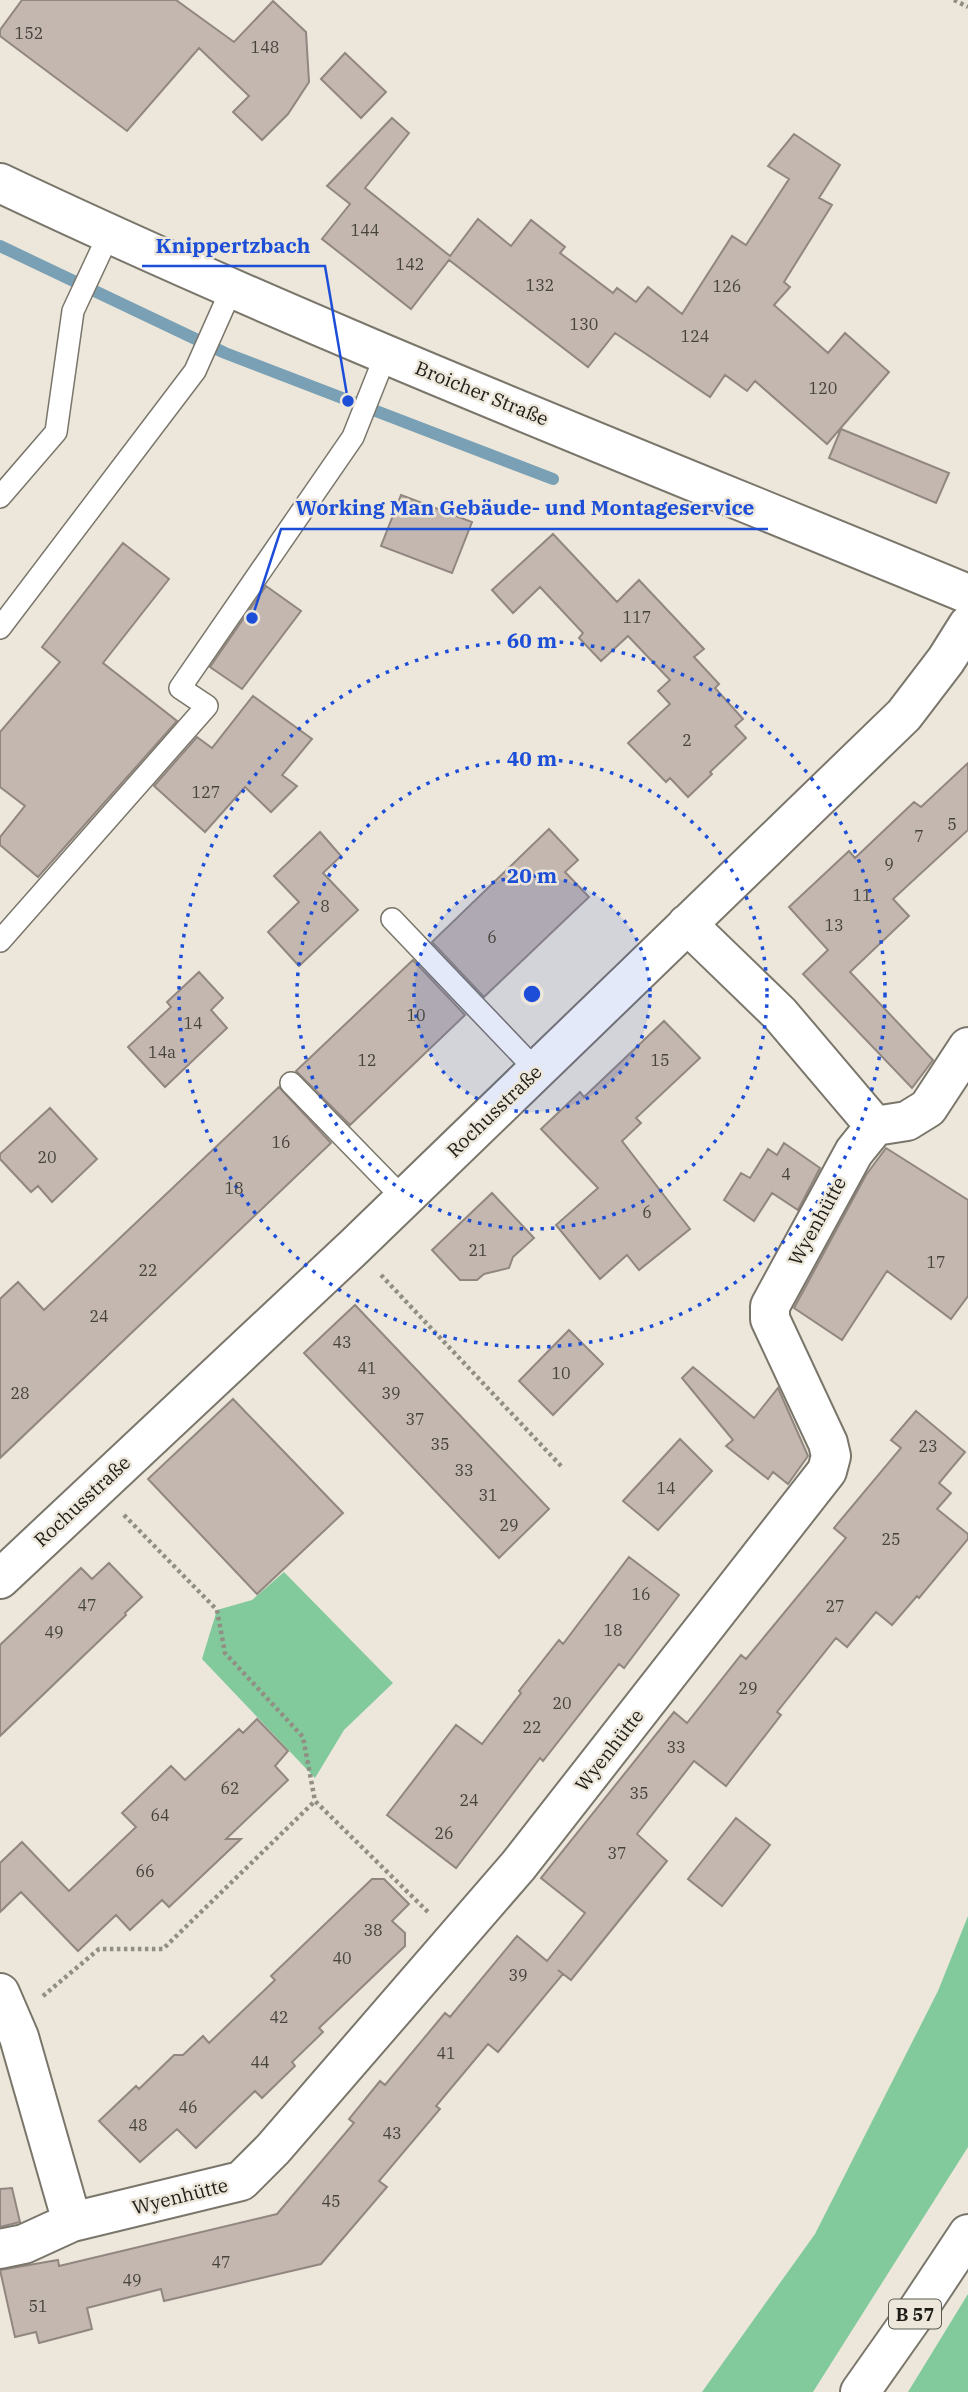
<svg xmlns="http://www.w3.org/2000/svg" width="968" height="2392" font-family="'IBM Plex Serif',serif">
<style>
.green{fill:#82c99c}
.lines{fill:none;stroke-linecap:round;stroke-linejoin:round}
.stream{stroke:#79a0b5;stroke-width:12}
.building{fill:#c3b7af;stroke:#928780;stroke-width:2}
.lane-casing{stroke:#7a766b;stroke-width:24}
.street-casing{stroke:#7a766b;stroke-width:42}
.secondary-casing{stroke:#7a766b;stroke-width:42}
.primary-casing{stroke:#7a766b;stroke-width:42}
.path{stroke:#918e84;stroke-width:4.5;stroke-dasharray:3.5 3.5;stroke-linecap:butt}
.lane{stroke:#fff;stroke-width:21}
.street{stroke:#fff;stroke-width:38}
.secondary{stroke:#fff;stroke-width:38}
.primary{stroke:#fff;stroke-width:38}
.ring{fill:none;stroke:#1d4ed8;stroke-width:3.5;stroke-dasharray:3.5 7}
.labels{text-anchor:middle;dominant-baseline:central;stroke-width:5;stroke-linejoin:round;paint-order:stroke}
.number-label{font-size:16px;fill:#46433d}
.shield{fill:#ece7da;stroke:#5b5952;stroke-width:2}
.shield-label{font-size:18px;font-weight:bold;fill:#1d1c17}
.street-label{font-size:19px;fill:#1d1c17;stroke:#ece7da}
.centre{fill:#1d4ed8;stroke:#ece7da;stroke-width:3.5}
.ring-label{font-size:21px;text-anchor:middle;font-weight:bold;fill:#1d4ed8;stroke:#ece7da;stroke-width:5;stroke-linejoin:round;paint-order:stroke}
.leader{fill:none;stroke:#1d4ed8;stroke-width:2.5}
.callout-dot{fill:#1d4ed8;stroke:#ece7da;stroke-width:2.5}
.callout-label{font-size:21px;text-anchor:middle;font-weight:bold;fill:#1d4ed8;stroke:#ece7da;stroke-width:5;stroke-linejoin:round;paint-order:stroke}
</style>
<rect width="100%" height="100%" fill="#ece7da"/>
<path class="green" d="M 284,1572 L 393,1683 L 344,1730 L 315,1778 L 202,1659 L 217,1610 L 252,1600 Z
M 968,1916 L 968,2147 L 813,2392 L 702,2392 L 815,2234 L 938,1991 Z
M 968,2294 L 968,2392 L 908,2392 Z"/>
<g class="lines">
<path class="stream" d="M 0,246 L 225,353 L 553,479"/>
</g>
<path class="building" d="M 22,0 L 176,0 L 234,42 L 273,1 L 306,32 L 309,82 L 288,114 L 262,140 L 233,112 L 249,96 L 199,48 L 127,131 L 0,36 L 0,30 Z
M 345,53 L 386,92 L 361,118 L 321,79 Z
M 392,118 L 409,133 L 365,188 L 450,256 L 478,219 L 511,246 L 531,220 L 565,247 L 560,253 L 613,293 L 617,288 L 636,302 L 648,287 L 682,314 L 732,236 L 746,245 L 789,179 L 768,166 L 794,134 L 840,165 L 819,198 L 832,205 L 784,282 L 790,287 L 774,305 L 828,353 L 845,333 L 889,372 L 827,444 L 755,381 L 747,391 L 725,375 L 710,397 L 615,333 L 588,367 L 449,260 L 411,309 L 322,239 L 350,204 L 327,186 Z
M 841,429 L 949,473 L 936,503 L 829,458 Z
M 401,495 L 472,522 L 452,573 L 381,546 Z
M 553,534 L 617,602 L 639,580 L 704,649 L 694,657 L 719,684 L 715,688 L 743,719 L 735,726 L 746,738 L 710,772 L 712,774 L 688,797 L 670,778 L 666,782 L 628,743 L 670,704 L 658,691 L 670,680 L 628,636 L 601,661 L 579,638 L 583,633 L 540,587 L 513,613 L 492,590 Z
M 123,543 L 169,579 L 103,663 L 177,721 L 38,877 L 0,845 L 0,837 L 25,806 L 0,787 L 0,732 L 60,662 L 42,647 Z
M 266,586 L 301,611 L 242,689 L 210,667 Z
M 253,696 L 312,739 L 282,775 L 297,786 L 271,812 L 245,787 L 205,832 L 154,786 L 197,737 L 212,748 Z
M 968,763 L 968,830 L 893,899 L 909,916 L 850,972 L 933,1060 L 912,1088 L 803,974 L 828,950 L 789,907 L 849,851 L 855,858 L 914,802 L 921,807 Z
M 549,829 L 578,860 L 565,872 L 589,897 L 484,997 L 432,942 Z
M 320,832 L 341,856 L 323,873 L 358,910 L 299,966 L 268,932 L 299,902 L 274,876 Z
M 413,960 L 465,1015 L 350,1125 L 296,1071 Z
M 199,972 L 223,998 L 211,1010 L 227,1028 L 165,1087 L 128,1047 L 171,1007 L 167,1002 Z
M 664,1021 L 700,1058 L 636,1118 L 641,1123 L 622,1141 L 690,1229 L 639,1270 L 627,1255 L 600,1279 L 556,1225 L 598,1188 L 541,1129 L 580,1092 L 584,1097 Z
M 279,1087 L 331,1143 L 0,1458 L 0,1299 L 18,1282 L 44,1310 Z
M 50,1108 L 97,1159 L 52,1202 L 38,1186 L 31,1192 L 0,1159 L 0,1154 Z
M 784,1143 L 820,1168 L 798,1210 L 772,1193 L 754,1221 L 724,1200 L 741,1173 L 750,1178 L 768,1149 L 777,1155 Z
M 886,1148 L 968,1200 L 968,1296 L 951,1319 L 887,1271 L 842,1340 L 794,1308 L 866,1175 Z
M 492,1193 L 534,1238 L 513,1257 L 509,1268 L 484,1274 L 477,1280 L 460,1280 L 432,1250 Z
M 355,1305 L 549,1509 L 499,1558 L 304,1353 Z
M 569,1330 L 603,1364 L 553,1415 L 519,1381 Z
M 693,1367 L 754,1418 L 778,1388 L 808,1456 L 788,1484 L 773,1472 L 768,1479 L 726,1446 L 733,1440 L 682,1378 Z
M 233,1399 L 343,1513 L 257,1594 L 148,1479 Z
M 916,1411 L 965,1452 L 939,1483 L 951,1493 L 937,1509 L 968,1534 L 968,1539 L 919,1598 L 917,1596 L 892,1625 L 876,1612 L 847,1647 L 836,1638 L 777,1712 L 781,1715 L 726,1786 L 694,1761 L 637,1834 L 667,1861 L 571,1980 L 558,1970 L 563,1974 L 498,2052 L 488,2044 L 436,2106 L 440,2109 L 379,2181 L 387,2187 L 321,2264 L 164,2301 L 161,2289 L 87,2308 L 92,2329 L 39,2343 L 36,2332 L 15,2337 L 0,2270 L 58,2260 L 59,2266 L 277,2214 L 354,2123 L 349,2119 L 380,2081 L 385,2085 L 445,2013 L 450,2017 L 517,1936 L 547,1961 L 585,1913 L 541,1878 L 674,1712 L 687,1723 L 741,1655 L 746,1659 L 846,1538 L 834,1528 L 901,1448 L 891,1440 Z
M 680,1439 L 712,1471 L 658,1530 L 623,1501 Z
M 629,1557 L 679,1595 L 624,1668 L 619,1664 L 543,1761 L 540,1758 L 456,1868 L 387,1815 L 456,1725 L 482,1744 L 521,1693 L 519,1691 L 559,1640 L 563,1644 Z
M 109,1563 L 142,1597 L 125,1613 L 126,1615 L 0,1736 L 0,1645 L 81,1568 L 92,1579 Z
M 257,1719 L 288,1751 L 275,1766 L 288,1780 L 226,1839 L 241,1839 L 169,1907 L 162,1900 L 130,1930 L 116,1915 L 78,1951 L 21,1892 L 0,1912 L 0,1863 L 22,1842 L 69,1891 L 136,1827 L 122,1813 L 171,1766 L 185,1780 L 239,1729 L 243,1733 Z
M 736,1818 L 770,1845 L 722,1906 L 688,1879 Z
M 372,1879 L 384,1879 L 409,1904 L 392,1921 L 405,1933 L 405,1946 L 319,2028 L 323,2032 L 292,2062 L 295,2066 L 262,2098 L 255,2091 L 196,2148 L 177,2129 L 140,2162 L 99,2121 L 136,2086 L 139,2089 L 174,2055 L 183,2055 L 203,2036 L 209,2043 L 275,1980 L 271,1976 Z
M 12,2188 L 20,2222 L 0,2227 L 0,2189 Z"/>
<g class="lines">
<g class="lane-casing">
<path id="lane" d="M 0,497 L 56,432 L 73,311 L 109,234
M 0,628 L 195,371 L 232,288
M 392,919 L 536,1070
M 0,941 L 207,706 L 180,688 L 353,437 L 386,354
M 291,1083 L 403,1198"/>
</g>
<g class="street-casing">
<path id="street" d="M 875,1126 L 907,1121 L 928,1108 L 968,1047
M 0,1579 L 355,1246 L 904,715 L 946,660 L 968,625
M 0,1993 L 19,2037 L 72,2222
M 0,2249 L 24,2244 L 72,2222 L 241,2181 L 273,2149 L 518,1866 L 827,1471 L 831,1456 L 828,1443 L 770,1319 L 770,1306 L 854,1152 L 875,1126 L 780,1014 L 687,924"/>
</g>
<g class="secondary-casing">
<path id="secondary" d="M 0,183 C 317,333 644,460 968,594"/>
</g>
<g class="primary-casing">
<path id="primary" d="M 860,2392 L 915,2314 L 968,2234"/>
</g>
<path class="path" d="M 954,0 L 968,7
M 381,1275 L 562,1467
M 124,1515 L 217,1610 L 225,1653 L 303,1737 L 315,1801
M 43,1996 L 99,1949 L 163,1949 L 315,1801 L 429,1913"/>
<use href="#lane" class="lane"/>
<use href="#street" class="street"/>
<use href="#secondary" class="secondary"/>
<use href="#primary" class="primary"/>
</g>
<circle cx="532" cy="994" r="118" fill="#1d4ed8" fill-opacity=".12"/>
<g class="ring">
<circle cx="532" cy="994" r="118"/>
<circle cx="532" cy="994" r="235"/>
<circle cx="532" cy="994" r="353"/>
</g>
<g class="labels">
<g class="number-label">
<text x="29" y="33">152</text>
<text x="265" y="47">148</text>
<text x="365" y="230">144</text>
<text x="410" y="264">142</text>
<text x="540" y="285">132</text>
<text x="727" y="286">126</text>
<text x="584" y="324">130</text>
<text x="695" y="336">124</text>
<text x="823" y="388">120</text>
<text x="637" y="617">117</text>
<text x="687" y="740">2</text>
<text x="206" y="792">127</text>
<text x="952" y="824">5</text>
<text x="919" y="836">7</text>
<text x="889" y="864">9</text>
<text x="862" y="895">11</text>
<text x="325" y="906">8</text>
<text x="834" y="925">13</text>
<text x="492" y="937">6</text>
<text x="416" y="1015">10</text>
<text x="193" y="1023">14</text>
<text x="162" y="1052">14a</text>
<text x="367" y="1060">12</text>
<text x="660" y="1060">15</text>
<text x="281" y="1142">16</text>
<text x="47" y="1157">20</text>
<text x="786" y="1174">4</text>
<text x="234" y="1188">18</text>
<text x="647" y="1212">6</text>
<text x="478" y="1250">21</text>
<text x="936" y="1262">17</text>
<text x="148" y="1270">22</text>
<text x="99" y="1316">24</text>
<text x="342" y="1342">43</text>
<text x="367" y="1368">41</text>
<text x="561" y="1373">10</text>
<text x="20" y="1393">28</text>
<text x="391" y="1393">39</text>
<text x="415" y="1419">37</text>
<text x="440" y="1444">35</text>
<text x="928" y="1446">23</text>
<text x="464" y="1470">33</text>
<text x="666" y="1488">14</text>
<text x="488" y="1495">31</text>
<text x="509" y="1525">29</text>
<text x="891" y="1539">25</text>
<text x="641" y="1594">16</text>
<text x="87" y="1605">47</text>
<text x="835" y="1606">27</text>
<text x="613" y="1630">18</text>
<text x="54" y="1632">49</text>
<text x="748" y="1688">29</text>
<text x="562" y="1703">20</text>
<text x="532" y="1727">22</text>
<text x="676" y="1747">33</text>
<text x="230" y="1788">62</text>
<text x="639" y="1793">35</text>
<text x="469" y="1800">24</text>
<text x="160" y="1815">64</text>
<text x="444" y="1833">26</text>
<text x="617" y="1853">37</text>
<text x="145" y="1871">66</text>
<text x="373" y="1930">38</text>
<text x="342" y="1958">40</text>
<text x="518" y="1975">39</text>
<text x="279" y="2017">42</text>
<text x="446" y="2053">41</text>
<text x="260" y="2062">44</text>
<text x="188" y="2107">46</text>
<text x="138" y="2125">48</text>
<text x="392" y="2133">43</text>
<text x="331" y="2201">45</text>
<text x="221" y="2262">47</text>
<text x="132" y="2280">49</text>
<text x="38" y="2306">51</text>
</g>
<rect class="shield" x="889" y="2299.5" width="52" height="29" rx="5"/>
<g class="shield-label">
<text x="915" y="2314">B 57</text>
</g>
<g class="street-label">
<text transform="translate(482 393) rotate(22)">Broicher Straße</text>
<text transform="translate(494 1111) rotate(-44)">Rochusstraße</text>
<text transform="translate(817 1221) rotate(-61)">Wyenhütte</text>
<text transform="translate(82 1501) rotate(-43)">Rochusstraße</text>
<text transform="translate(609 1750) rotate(-52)">Wyenhütte</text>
<text transform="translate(180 2196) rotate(-14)">Wyenhütte</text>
</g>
</g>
<circle cx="532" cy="994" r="10" class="centre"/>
<g class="ring-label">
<text x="532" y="648">60 m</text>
<text x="532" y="766">40 m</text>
<text x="532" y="883">20 m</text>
</g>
<path class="leader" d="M348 401L325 266H142M252 618L281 529H768"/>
<g class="callout-dot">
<circle cx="348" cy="401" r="7"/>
<circle cx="252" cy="618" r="7"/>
</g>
<g class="callout-label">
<text x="233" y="253">Knippertzbach</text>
<text x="525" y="515">Working Man Gebäude- und Montageservice</text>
</g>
</svg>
